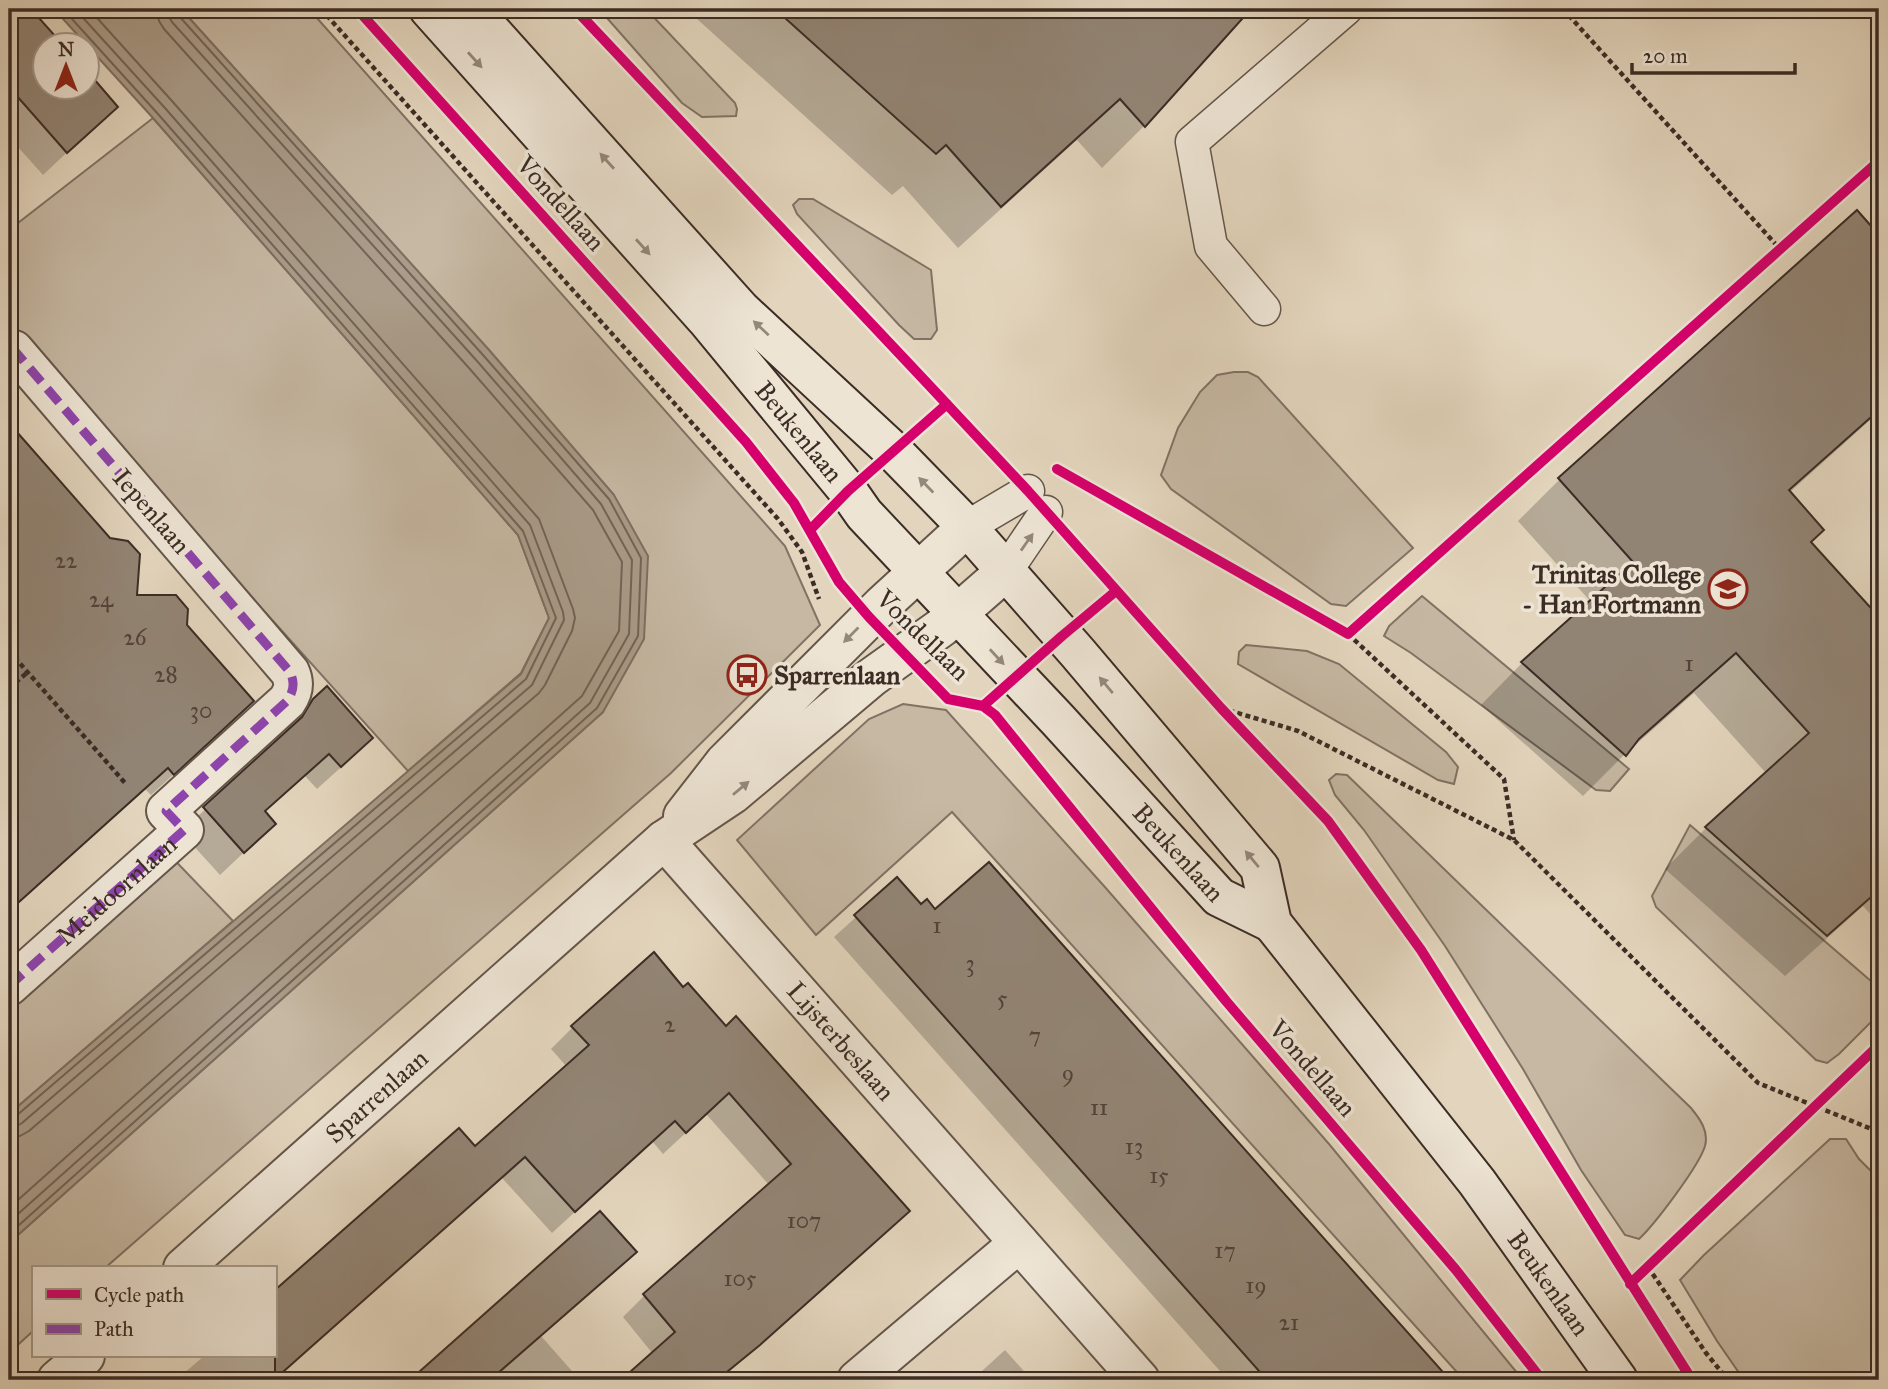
<svg xmlns="http://www.w3.org/2000/svg" width="1888" height="1389" font-family="'IM FELL Great Primer',serif">
<style>
.green{fill:#c6b8a3;stroke:#807264;stroke-width:2}
.water{fill:#aa9c89;stroke:#7e6f61;stroke-width:2}
.shadow{fill:#0003}
.lines{fill:none;stroke-linecap:round;stroke-linejoin:round}
.shore{stroke:#726457;stroke-width:2}
.building{fill:#928474;stroke:#3b2c25;stroke-width:2}
.lane-casing{stroke:#65564b;stroke-width:35}
.street-casing{stroke:#65564b;stroke-width:42}
.secondary-casing{stroke:#3b2c25;stroke-width:42}
.path{stroke:#3b2c25;stroke-width:4.5;stroke-dasharray:5 3.5;stroke-linecap:butt}
.lane{stroke:#ede4d4;stroke-width:32}
.street{stroke:#ede4d4;stroke-width:38}
.secondary{stroke:#ede4d4;stroke-width:38}
.quiet{stroke:#8e44ad;stroke-width:9;stroke-dasharray:18 9;stroke-linecap:butt}
.cycleway-casing{stroke:#ede4d4;stroke-width:15}
.cycleway{stroke:#d6006c;stroke-width:10}
.oneway{fill:#94887c}
.labels{text-anchor:middle;dominant-baseline:central;stroke-width:7;stroke-linejoin:round;paint-order:stroke}
.number-label{font-size:23px;fill:#514239}
.street-label{font-size:26px;fill:#3b2c25;stroke:#ede4d4}
.poi-label{font-size:26px;font-weight:bold;fill:#3b2c25;stroke:#ede4d4;text-anchor:end}
</style>
<rect width="100%" height="100%" fill="#e3d5bd"/>
<filter id="stains"><feTurbulence type="fractalNoise" baseFrequency=".00286" numOctaves="4"/><feColorMatrix values="0 0 0 0 .2 0 0 0 0 .09 0 0 0 0 .02 0 0 0 .5 -.17"/></filter>
<radialGradient id="worn" r=".72"><stop offset=".6" stop-color="#630" stop-opacity="0"/><stop offset="1" stop-color="#630" stop-opacity=".3"/></radialGradient>
<path class="green" d="M 181,9 L 309,9 L 785,546 L 820,625 L 671,773 L 105,1268 L 33,1268 L 33,1331 L 9,1353 L 9,1243 L 603,712 L 614,495 L 489,350 Z
M 599,9 L 646,9 L 735,103 L 737,109 L 736,116 L 702,117 L 682,103 Z
M 153,118 L 518,535 L 549,618 L 521,673 L 408,771 L 9,327 L 9,230 Z
M 799,199 L 813,199 L 931,270 L 937,330 L 931,339 L 914,339 L 899,325 L 797,214 L 793,205 Z
M 1234,372 L 1248,372 L 1258,377 L 1413,548 L 1346,606 L 1331,604 L 1171,489 L 1161,475 L 1178,428 L 1200,392 L 1217,375 Z
M 1422,596 L 1629,769 L 1610,791 L 1596,790 L 1411,653 L 1384,636 L 1389,626 Z
M 1246,645 L 1307,651 L 1339,664 L 1446,752 L 1458,767 L 1454,784 L 1438,780 L 1238,664 L 1239,652 Z
M 903,704 L 946,710 L 1104,886 L 1329,1144 L 1523,1380 L 1464,1380 L 952,812 L 816,935 L 737,840 L 869,719 Z
M 1336,774 L 1347,775 L 1691,1108 C 1700,1119 1709,1131 1705,1146 C 1699,1166 1655,1224 1639,1239 L 1625,1235 L 1581,1170 L 1523,1069 L 1445,946 L 1364,830 L 1335,795 L 1329,780 Z
M 1690,825 L 1879,988 L 1879,1014 L 1839,1054 L 1827,1063 L 1816,1060 L 1656,907 L 1652,896 Z
M 162,847 L 233,921 L 9,1114 L 9,983 Z
M 1830,1139 L 1846,1139 L 1859,1159 L 1879,1179 L 1879,1380 L 1744,1380 L 1717,1341 L 1680,1280 L 1704,1255 Z"/>
<path class="water" d="M 54,9 L 181,9 L 489,350 L 614,495 L 648,556 L 644,639 L 603,712 L 9,1243 L 9,1114 L 521,674 L 549,618 L 518,535 L 153,118 Z"/>
<path class="shadow" d="M 9,9 L 29,9 L 62,46 L 46,46 L 46,88 L 88,88 L 88,75 L 116,106 L 43,175 L 9,137 Z
M 686,9 L 1249,9 L 1144,126 L 1102,168 L 1077,140 L 958,248 L 903,186 L 892,195 Z
M 1270,9 L 1286,9 L 1277,17 Z
M 1857,213 L 1879,238 L 1879,412 L 1789,493 L 1810,542 L 1879,620 L 1879,924 L 1863,906 L 1785,976 L 1665,869 L 1706,828 L 1766,773 L 1694,693 L 1624,755 L 1583,796 L 1481,705 L 1522,663 L 1591,602 L 1518,521 L 1559,480 Z
M 9,427 L 109,540 L 135,597 L 185,626 L 230,723 L 151,795 L 145,789 L 9,912 L 9,721 L 25,707 L 9,688 Z
M 314,700 L 348,761 L 317,789 L 305,776 L 264,812 L 274,824 L 220,875 L 181,832 L 281,738 L 290,724 Z
M 988,865 L 1449,1380 L 1228,1380 L 834,937 L 897,880 L 921,906 L 935,911 Z
M 683,989 L 725,1028 L 907,1211 L 885,1233 L 720,1380 L 624,1380 L 653,1354 L 623,1317 L 645,1295 L 769,1185 L 706,1114 L 663,1154 L 652,1141 L 552,1233 L 502,1178 L 274,1380 L 176,1380 L 204,1356 L 275,1356 L 275,1293 L 459,1131 L 475,1149 L 567,1067 L 551,1049 L 573,1027 Z
M 600,1213 L 635,1252 L 613,1274 L 541,1336 L 580,1380 L 411,1380 Z
M 1005,1350 L 1032,1380 L 972,1380 Z"/>
<g class="lines">
<path class="shore" d="M 9,1118 L 16,1116 L 526,679 L 556,618 L 523,531 L 158,114 L 63,9
M 9,1127 L 15,1127 L 22,1123 L 532,685 L 564,620 L 563,612 L 530,525 L 165,108 L 75,9
M 9,1138 L 20,1136 L 29,1131 L 539,693 L 545,685 L 572,631 L 575,618 L 573,609 L 539,519 L 172,101 L 89,9
M 9,1208 L 582,696 L 619,631 L 622,562 L 593,510 L 469,368 L 164,29 L 159,21 L 157,9
M 9,1222 L 590,703 L 629,634 L 632,560 L 601,504 L 477,361 L 172,22 L 168,15 L 168,9
M 9,1234 L 597,708 L 638,636 L 641,558 L 609,499 L 483,355 L 179,16 L 177,9"/>
</g>
<path class="building" d="M 9,9 L 31,9 L 64,46 L 46,46 L 46,88 L 88,88 L 88,72 L 118,107 L 67,153 L 9,87 Z
M 775,9 L 1251,9 L 1145,127 L 1120,99 L 1001,207 L 946,145 L 936,154 Z
M 1857,210 L 1879,235 L 1879,410 L 1789,490 L 1824,530 L 1811,542 L 1879,617 L 1879,890 L 1827,936 L 1705,827 L 1809,733 L 1736,653 L 1639,739 L 1626,756 L 1521,662 L 1633,562 L 1558,478 Z
M 9,423 L 110,538 L 128,541 L 140,554 L 137,595 L 176,595 L 188,609 L 187,625 L 254,701 L 174,775 L 168,768 L 9,911 Z
M 327,686 L 373,738 L 341,767 L 329,754 L 265,811 L 276,824 L 244,853 L 203,807 L 302,717 L 313,699 Z
M 989,862 L 1109,997 L 1450,1380 L 1267,1380 L 854,915 L 897,877 L 921,904 L 927,899 L 935,909 Z
M 654,952 L 683,987 L 688,983 L 726,1026 L 736,1016 L 910,1211 L 760,1345 L 717,1380 L 621,1380 L 675,1332 L 643,1294 L 791,1164 L 729,1093 L 686,1133 L 675,1121 L 575,1212 L 525,1157 L 275,1379 L 275,1290 L 459,1128 L 475,1146 L 589,1045 L 571,1026 Z
M 600,1211 L 637,1252 L 490,1380 L 410,1380 Z"/>
<g class="lines">
<g class="lane-casing">
<path id="lane" d="M 1264,309 L 1211,246 L 1192,142 L 1346,9
M 967,527 L 1028,491
M 1006,571 L 1046,512"/>
</g>
<g class="street-casing">
<g id="street">
<path d="M 683,816 L 725,762 L 882,605 L 967,527"/>
<path id="s1" d="M 664,840 L 1140,1380"/>
<path id="s2" d="M 9,986 L 184,830 L 166,811 L 287,701 C 294,691 295,683 290,672 L 14,350"/>
<path id="s3" d="M 183,1268 L 664,840 L 733,794 L 872,677 L 942,627 L 1006,571"/>
<path d="M 57,1380 L 85,1356"/>
<path d="M 857,1380 L 1019,1243"/>
</g>
</g>
<g class="secondary-casing">
<g id="secondary">
<path id="s4" d="M 429,9 L 706,319 L 848,491 L 864,514 L 1058,720 L 1219,897 L 1272,923"/>
<path id="s5" d="M 471,9 L 741,310 L 893,451 L 967,527 L 1077,652 L 1260,868 L 1272,923 L 1477,1182 L 1618,1380"/>
</g>
</g>
<path class="path" d="M 321,9 L 778,519 L 802,552 L 819,599
M 1563,9 L 1780,249
M 1348,634 L 1504,779 L 1514,840
M 9,651 L 126,784
M 9,688 L 28,672
M 1221,708 L 1298,731 L 1514,840 L 1758,1083 L 1879,1132
M 1648,1267 L 1706,1353 L 1728,1380"/>
<use href="#lane" class="lane"/>
<use href="#street" class="street"/>
<use href="#secondary" class="secondary"/>
<path class="quiet" d="M 9,986 L 184,830 L 166,811 L 287,701 C 294,691 295,683 290,672 L 14,350"/>
<g class="cycleway-casing">
<path id="cycleway" d="M 357,9 L 746,442 L 794,503 L 839,582 L 869,617 L 948,699 L 983,706 L 995,715 L 1226,1001 L 1456,1270 L 1542,1380
M 575,9 L 927,383 L 1028,491 L 1221,708 L 1328,821 L 1421,950 L 1692,1380
M 1057,469 L 1348,634 L 1879,161
M 810,530 L 848,491 L 947,404
M 983,706 L 1062,636 L 1116,591
M 1630,1284 L 1879,1045"/>
</g>
<use href="#cycleway" class="cycleway"/>
</g>
<defs><path id="oneway-solid" d="M-6-.8H1V-3.2L6.5 0L1 3.2V.8H-6Z" transform="scale(1.75)"/></defs>
<g class="oneway">
<use href="#oneway-solid" transform="translate(475 60) rotate(48)"/>
<use href="#oneway-solid" transform="translate(607 161) rotate(-132)"/>
<use href="#oneway-solid" transform="translate(643 247) rotate(48)"/>
<use href="#oneway-solid" transform="translate(761 328) rotate(-137)"/>
<use href="#oneway-solid" transform="translate(926 485) rotate(-134)"/>
<use href="#oneway-solid" transform="translate(1027 542) rotate(-55)"/>
<use href="#oneway-solid" transform="translate(851 635) rotate(135)"/>
<use href="#oneway-solid" transform="translate(997 657) rotate(47)"/>
<use href="#oneway-solid" transform="translate(1106 685) rotate(-130)"/>
<use href="#oneway-solid" transform="translate(741 788) rotate(-40)"/>
<use href="#oneway-solid" transform="translate(1252 859) rotate(-130)"/>
</g>
<defs>
<g id="school-ring" transform="scale(2.0125)"><circle r="9.5" fill="#ede4d4" stroke="#8f2418" stroke-width="1.5"/><path d="M0-5L7-2L0 1L-7-2ZM-4 1L0 2.5L4 1V4Q0 6-4 4Z" fill="#8f2418"/></g>
<g id="bus-ring" transform="scale(2.0125)"><circle r="9.5" fill="#ede4d4" stroke="#8f2418" stroke-width="1.5"/><path d="M-5-6H5V4H4V6H2V4H-2V6H-4V4H-5ZM-3.5-4V0h7V-4ZM-3.5 1.2v1.5H-2V1.2ZM2 1.2v1.5H3.5V1.2Z" fill="#8f2418"/></g>
</defs>
<g fill-rule="evenodd">
<use href="#school-ring" x="1728" y="589"/>
<use href="#bus-ring" x="747" y="675"/>
</g>
<g class="labels">
<g class="number-label">
<text x="66" y="560">22</text>
<text x="101" y="599">24</text>
<text x="135" y="637">26</text>
<text x="1689" y="663">1</text>
<text x="166" y="674">28</text>
<text x="201" y="710">30</text>
<text x="937" y="925">1</text>
<text x="970" y="963">3</text>
<text x="1002" y="998">5</text>
<text x="670" y="1024">2</text>
<text x="1035" y="1035">7</text>
<text x="1068" y="1073">9</text>
<text x="1099" y="1107">11</text>
<text x="1134" y="1146">13</text>
<text x="1159" y="1175">15</text>
<text x="804" y="1220">107</text>
<text x="1225" y="1250">17</text>
<text x="740" y="1278">105</text>
<text x="1256" y="1285">19</text>
<text x="1289" y="1322">21</text>
</g>
<g class="street-label">
<text transform="translate(561 203) rotate(48)">Vondellaan</text>
<text stroke="none"><textPath href="#s4" startOffset="562">Beukenlaan</textPath></text>
<text transform="translate(152 511) rotate(49)">Iepenlaan</text>
<text transform="translate(923 635) rotate(44)">Vondellaan</text>
<text stroke="none"><textPath href="#s4" startOffset="1129">Beukenlaan</textPath></text>
<text stroke="none"><textPath href="#s2" startOffset="144">Meidoornlaan</textPath></text>
<text stroke="none"><textPath href="#s1" startOffset="268">Lijsterbeslaan</textPath></text>
<text transform="translate(1313 1068) rotate(49)">Vondellaan</text>
<text stroke="none"><textPath href="#s3" startOffset="259">Sparrenlaan</textPath></text>
<text stroke="none"><textPath href="#s5" startOffset="1678">Beukenlaan</textPath></text>
</g>
<g class="poi-label">
<text x="1701" y="574">Trinitas College<tspan x="1701" dy="30">- Han Fortmann</tspan></text>
<text x="774" y="675" text-anchor="start">Sparrenlaan</text>
</g>
</g>
<rect width="1888" height="1389" fill="none" stroke="#e3d5bd" stroke-width="35"/>
<rect x="10" y="10" width="1867" height="1368" fill="none" stroke="#3b2c25" stroke-width="3.5"/>
<rect x="18" y="18" width="1853" height="1354" fill="none" stroke="#3b2c25" stroke-width="2"/>
<rect x="32" y="1266" width="245" height="91" fill="#ede4d4" stroke="#a69a8e" stroke-width="2"/>
<rect x="46" y="1289" width="35" height="10" fill="#d6006c" stroke="#a69a8e" stroke-width="2"/>
<text x="94" y="1302" font-size="21" fill="#3b2c25">Cycle path</text>
<rect x="46" y="1324" width="35" height="10" fill="#8e44ad" stroke="#a69a8e" stroke-width="2"/>
<text x="94" y="1336" font-size="21" fill="#3b2c25">Path</text>
<g transform="translate(66 66)"><circle r="33" fill="#ede4d4" stroke="#a69a8e" stroke-width="2"/>
<path d="M0-5L12 26L0 18L-12 26Z" fill="#8f2418"/>
<text y="-10" font-size="19" font-weight="bold" text-anchor="middle" fill="#3b2c25">N</text>
</g>
<path d="M1632 63v10h163v-10" fill="none" stroke="#3b2c25" stroke-width="3.5"/>
<text x="1643" y="63" font-size="21" fill="#3b2c25" stroke="#ede4d4" stroke-width="5" paint-order="stroke">20 m</text>
<rect width="100%" height="100%" filter="url(#stains)"/>
<rect width="100%" height="100%" fill="url(#worn)"/>
</svg>
